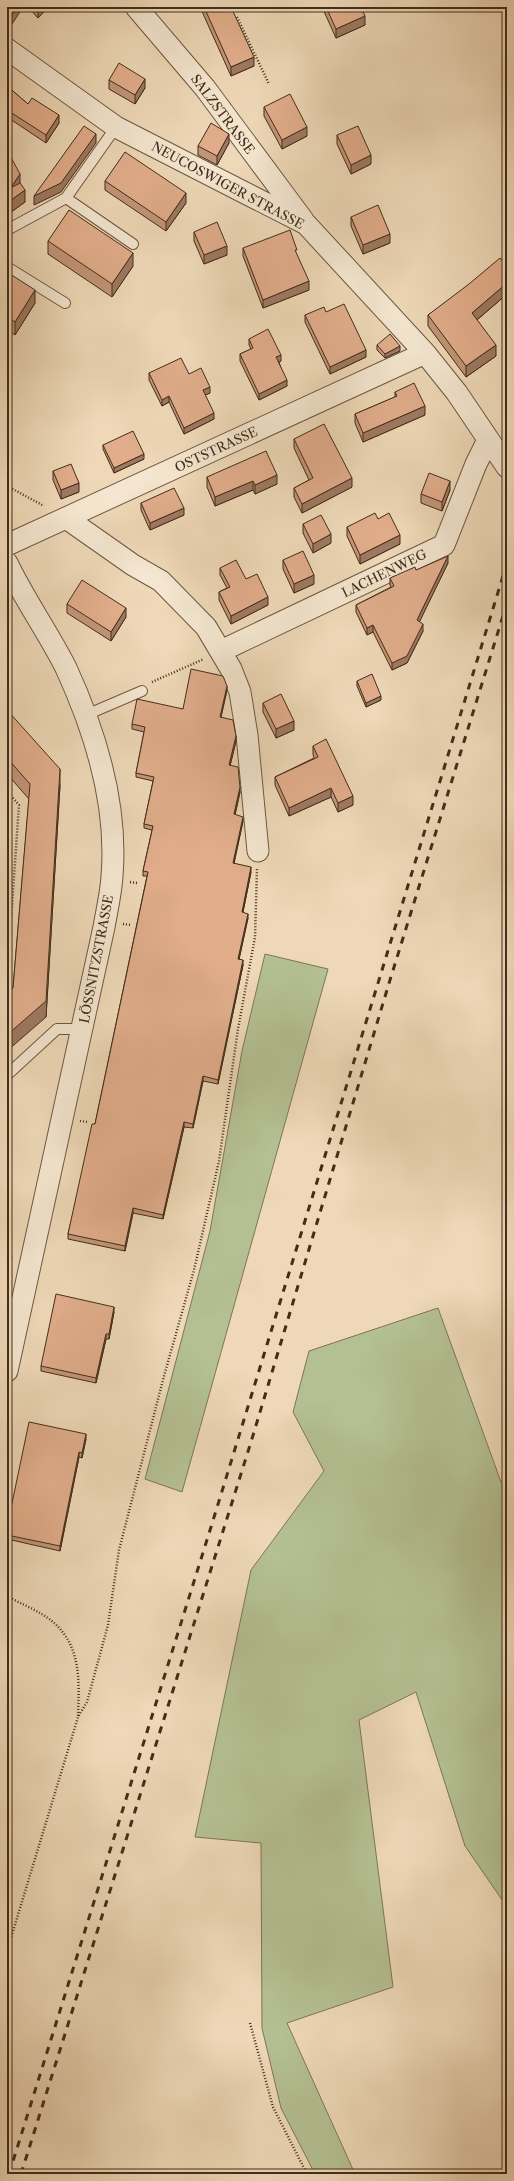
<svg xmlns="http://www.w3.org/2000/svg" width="514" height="2181" font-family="'Libre Caslon Text',serif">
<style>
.green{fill:#b4c092;stroke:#7c7656}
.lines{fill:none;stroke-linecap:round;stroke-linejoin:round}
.service-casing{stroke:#6e5841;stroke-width:12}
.minor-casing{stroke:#6e5841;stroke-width:23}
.path{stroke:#432d1a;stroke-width:2.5;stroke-dasharray:1 2;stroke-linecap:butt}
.service{stroke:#f4e6d0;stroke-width:10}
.minor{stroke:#f4e6d0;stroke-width:21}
.rail{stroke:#432d1a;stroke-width:3;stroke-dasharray:7 7;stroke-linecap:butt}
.wall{fill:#c29578;stroke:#432d1a}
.shaded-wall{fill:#9e7961;stroke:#432d1a}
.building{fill:#e1ad8b;stroke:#432d1a}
.labels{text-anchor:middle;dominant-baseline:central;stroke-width:3.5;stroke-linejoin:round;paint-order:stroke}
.street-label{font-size:13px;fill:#432d1a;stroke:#f4e6d0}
</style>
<rect width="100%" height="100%" fill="#eed8b7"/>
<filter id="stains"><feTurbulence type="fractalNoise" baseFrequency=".005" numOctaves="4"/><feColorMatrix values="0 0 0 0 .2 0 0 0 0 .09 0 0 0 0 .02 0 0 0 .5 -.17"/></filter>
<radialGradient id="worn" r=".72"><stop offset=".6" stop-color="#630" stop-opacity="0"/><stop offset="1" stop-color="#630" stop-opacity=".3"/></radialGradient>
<path class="green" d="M 265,954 L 328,969 L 182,1492 L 145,1479 L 210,1231 L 242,1051 Z
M 438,1308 L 501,1482 L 507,1480 L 507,1907 L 465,1846 L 416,1692 L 359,1720 L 393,1987 L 287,2023 L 355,2174 L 315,2174 L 281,2108 L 262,2028 L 261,1843 L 195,1837 L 251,1570 L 324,1471 L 293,1412 L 309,1351 Z"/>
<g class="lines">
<g class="service-casing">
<path id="service" d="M 66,198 L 133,244
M 7,230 L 66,198 L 116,127
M 7,267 L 65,303
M 86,715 L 142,691
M 7,1075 L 57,1029 L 82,1029"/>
</g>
<g class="minor-casing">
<path id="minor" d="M 136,7 L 205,88 L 303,220
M 7,49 L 116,127 L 306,224 L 425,353 L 457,393 L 507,467
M 66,518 L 133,565 L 161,581 L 206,627 L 231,669 L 240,692 L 247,735 L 258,851
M 7,545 L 425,353
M 7,563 C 24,599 48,632 66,668 C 96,733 118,804 112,876 C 111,893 107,910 104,927 L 7,1371
M 221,651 L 444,545 L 476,464 L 488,440"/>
</g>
<path class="path" d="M 237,17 L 269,84
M 7,486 L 44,506
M 152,682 L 204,659
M 7,791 L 19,805 L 7,977
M 130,882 L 137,883
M 123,924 L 131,925
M 80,1121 L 88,1122
M 7,1254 L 12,1259
M 7,1596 C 21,1604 40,1611 53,1622 C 82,1647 79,1682 78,1717
M 7,1951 L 78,1717 L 87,1702 L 108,1625 L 119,1550 L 164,1376 L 194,1270 L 219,1161 L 238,1029 L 255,937 L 257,869
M 250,2023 L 273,2107 L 307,2174"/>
<use href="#service" class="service"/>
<use href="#minor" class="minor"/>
<path class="rail" d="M 9,2174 L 211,1527 L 507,563
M 21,2174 L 251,1442 L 390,980 L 507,603"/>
</g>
<path class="wall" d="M 28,7 L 49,7 L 38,18 Z
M 200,7 L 231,7 L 254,66 L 231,76 Z
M 322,7 L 361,7 L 365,25 L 336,38 Z
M 109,80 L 145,88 L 135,104 L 109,89 Z
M 7,86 L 28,104 L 59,123 L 46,143 L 7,117 Z
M 264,107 L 307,136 L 282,149 L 264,116 Z
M 337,135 L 371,164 L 351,174 L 337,144 Z
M 229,143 L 217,165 L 198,155 L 198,146 Z
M 7,150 L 20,183 L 19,184 L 25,202 L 7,215 Z
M 105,181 L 186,203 L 166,231 L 105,190 Z
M 351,217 L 390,243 L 363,254 L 351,226 Z
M 194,232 L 227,255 L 204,264 L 194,241 Z
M 48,241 L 133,266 L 112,297 L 48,254 Z
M 243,248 L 309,290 L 263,308 L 243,256 Z
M 507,267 L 507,294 L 477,320 L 496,356 L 466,377 L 428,326 L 428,315 Z
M 7,272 L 35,303 L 15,335 L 7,330 Z
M 326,312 L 366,357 L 330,374 L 305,322 L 305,315 Z
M 249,339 L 281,361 L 279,362 L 287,386 L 259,400 L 240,361 L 240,354 L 251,349 L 249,345 Z
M 377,345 L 400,351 L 385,358 L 377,350 Z
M 149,373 L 189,374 L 210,393 L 205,395 L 214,419 L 184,434 L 169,402 L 162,406 L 149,380 Z
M 395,392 L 425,415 L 363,442 L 355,423 L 355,414 L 395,397 Z
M 294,439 L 352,487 L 302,513 L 294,497 L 294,488 L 309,480 L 294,448 Z
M 103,445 L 144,459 L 114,473 L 103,449 Z
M 53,471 L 79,492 L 61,499 L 53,480 Z
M 207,477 L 277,484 L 255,494 L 253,490 L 215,506 L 207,487 Z
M 450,490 L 442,511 L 421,503 L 421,494 Z
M 141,503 L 184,515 L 150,530 L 141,510 Z
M 378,519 L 400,544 L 360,564 L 347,536 L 347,527 Z
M 303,524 L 331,543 L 313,553 L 303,533 Z
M 283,560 L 314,584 L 294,593 L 283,569 Z
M 448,563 L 419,622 L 423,631 L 407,663 L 392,670 L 373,632 L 367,635 L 356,612 L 356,605 L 391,587 L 390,585 L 390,578 L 416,570 Z
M 220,568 L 246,579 L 268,605 L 231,624 L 219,600 L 219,592 L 227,588 L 220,575 Z
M 67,604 L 126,617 L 111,641 L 67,613 Z
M 357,681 L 381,700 L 366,707 L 357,686 Z
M 227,690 L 221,717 L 236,741 L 230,766 L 240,792 L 235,815 L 243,821 L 234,863 L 251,872 L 243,912 L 248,918 L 239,959 L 243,965 L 218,1084 L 203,1081 L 193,1128 L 184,1127 L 163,1219 L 133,1213 L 125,1251 L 68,1239 L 68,1234 L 95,1124 L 147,876 L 143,876 L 143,871 L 152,830 L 144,828 L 144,824 L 153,781 L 136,777 L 136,773 L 144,732 L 132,729 L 132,724 L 183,709 Z
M 263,703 L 294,730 L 276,738 L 263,712 Z
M 7,710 L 60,785 L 46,1017 L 13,988 L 29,799 L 7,774 Z
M 313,746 L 353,805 L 338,812 L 331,797 L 289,816 L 275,785 L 275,777 L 314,758 L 313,754 Z
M 114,1312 L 109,1339 L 106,1339 L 96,1383 L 41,1371 L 41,1366 Z
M 86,1439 L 82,1458 L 79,1457 L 60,1551 L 7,1539 L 7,1511 L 11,1508 Z"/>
<path class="shaded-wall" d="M 17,7 L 21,7 L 21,10 L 7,32 L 7,22 Z
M 40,7 L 49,7 L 38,18 L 38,9 Z
M 365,16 L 365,25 L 336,38 L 336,29 Z
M 254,57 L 254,66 L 231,76 L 231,67 Z
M 145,79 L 145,88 L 135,104 L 135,95 Z
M 59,115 L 59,123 L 46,143 L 46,135 Z
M 307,127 L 307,136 L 282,149 L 282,140 Z
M 96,134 L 96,143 L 61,192 L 34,205 L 34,196 Z
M 229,134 L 229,143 L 217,165 L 217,156 Z
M 371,155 L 371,164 L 351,174 L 351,165 Z
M 20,174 L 20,183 L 10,198 L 10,189 Z
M 25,190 L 25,202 L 7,215 L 7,203 Z
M 186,193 L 186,203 L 166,231 L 166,222 Z
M 390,234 L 390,243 L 363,254 L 363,245 Z
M 227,246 L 227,255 L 204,264 L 204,255 Z
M 133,253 L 133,266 L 112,297 L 112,284 Z
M 309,281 L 309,290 L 263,308 L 263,300 Z
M 507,283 L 507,294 L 472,324 L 472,313 Z
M 35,290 L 35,303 L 15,335 L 15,322 Z
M 496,345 L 496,356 L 466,377 L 466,366 Z
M 400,346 L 400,351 L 385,358 L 385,354 Z
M 366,350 L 366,357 L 330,374 L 330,367 Z
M 281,355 L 281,361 L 276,363 L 276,357 Z
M 287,380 L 287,386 L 259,400 L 259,394 Z
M 210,387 L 210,393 L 203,396 L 203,390 Z
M 169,396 L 169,402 L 162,406 L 162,400 Z
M 425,406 L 425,415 L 363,442 L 363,433 Z
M 214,413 L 214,419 L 184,434 L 184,428 Z
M 144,454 L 144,459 L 114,473 L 114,468 Z
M 277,475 L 277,484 L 255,494 L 255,485 Z
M 352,478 L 352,487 L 302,513 L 302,504 Z
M 253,481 L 253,490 L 215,506 L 215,497 Z
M 450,481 L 450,490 L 442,511 L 442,502 Z
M 79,483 L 79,492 L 61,499 L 61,490 Z
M 184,508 L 184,515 L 150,530 L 150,523 Z
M 331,534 L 331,543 L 313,553 L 313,544 Z
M 400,535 L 400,544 L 360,564 L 360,555 Z
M 448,556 L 448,563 L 417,627 L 417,620 Z
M 314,575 L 314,584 L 294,593 L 294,584 Z
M 268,597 L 268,605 L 231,624 L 231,616 Z
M 126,608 L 126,617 L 111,641 L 111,632 Z
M 423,624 L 423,631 L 407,663 L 392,670 L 392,663 Z
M 373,625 L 373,632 L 367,635 L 367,628 Z
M 227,686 L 227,690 L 220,721 L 220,717 Z
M 381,696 L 381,700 L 366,707 L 366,703 Z
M 294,721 L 294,730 L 276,738 L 276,729 Z
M 236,736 L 236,741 L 229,770 L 229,765 Z
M 60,769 L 60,785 L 46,1017 L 7,1051 L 7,1035 Z
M 240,787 L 240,792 L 234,819 L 234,814 Z
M 331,788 L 331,797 L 289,816 L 289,808 Z
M 353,796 L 353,805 L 338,812 L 338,803 Z
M 243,817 L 243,821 L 233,868 L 233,863 Z
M 251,867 L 251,872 L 242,917 L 242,912 Z
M 248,914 L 248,918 L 238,964 L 238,959 Z
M 243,960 L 243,965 L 218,1084 L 218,1080 Z
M 203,1076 L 203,1081 L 193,1128 L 193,1124 Z
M 184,1122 L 184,1127 L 163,1219 L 163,1215 Z
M 133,1208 L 133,1213 L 125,1251 L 125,1246 Z
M 114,1307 L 114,1312 L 109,1339 L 109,1334 Z
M 106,1334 L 106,1339 L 96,1383 L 96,1378 Z
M 86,1434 L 86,1439 L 82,1458 L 82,1453 Z
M 79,1452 L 79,1457 L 60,1551 L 60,1546 Z"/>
<path class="building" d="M 7,7 L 17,7 L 7,22 Z
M 204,7 L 231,7 L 254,57 L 231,67 Z
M 326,7 L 361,7 L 365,16 L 336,29 Z
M 119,63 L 145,79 L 135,95 L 109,80 Z
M 7,86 L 28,104 L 32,98 L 59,115 L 46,135 L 7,110 Z
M 290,94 L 307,127 L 282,140 L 264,107 Z
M 211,123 L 229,134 L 217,156 L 198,146 Z
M 84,126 L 96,134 L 61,183 L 34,196 Z
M 358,126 L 371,155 L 351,165 L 337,135 Z
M 7,150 L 20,174 L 10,189 L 7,184 Z
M 125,152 L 186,193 L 166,222 L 105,181 Z
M 20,183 L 25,190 L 7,203 L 7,190 Z
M 378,205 L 390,234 L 363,245 L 351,217 Z
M 69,210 L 133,253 L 112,284 L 48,241 Z
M 217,222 L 227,246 L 204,255 L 194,232 Z
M 290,230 L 297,250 L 295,250 L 309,281 L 263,300 L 243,248 Z
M 500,258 L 507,267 L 507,283 L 472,313 L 496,345 L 466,366 L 428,315 L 469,284 Z
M 7,272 L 35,290 L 15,322 L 7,317 Z
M 344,304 L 366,350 L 330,367 L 305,315 L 324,307 L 326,312 Z
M 268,329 L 281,355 L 276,357 L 287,380 L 259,394 L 240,354 L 253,348 L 249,339 Z
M 390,334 L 400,346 L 385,354 L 377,345 Z
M 181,358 L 189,374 L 201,368 L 210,387 L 203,390 L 214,413 L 184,428 L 169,396 L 162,400 L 149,373 Z
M 414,383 L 425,406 L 363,433 L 355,414 L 397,396 L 395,392 Z
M 324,424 L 352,478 L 302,504 L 294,488 L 313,478 L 294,439 Z
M 133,431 L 144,454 L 114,468 L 103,445 Z
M 266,451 L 277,475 L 255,485 L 253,481 L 215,497 L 207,477 Z
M 71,464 L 79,483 L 61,490 L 53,471 Z
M 429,473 L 450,481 L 442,502 L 421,494 Z
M 174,488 L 184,508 L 150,523 L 141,503 Z
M 375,513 L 378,519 L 389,513 L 400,535 L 360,555 L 347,527 Z
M 321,515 L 331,534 L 313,544 L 303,524 Z
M 303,551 L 314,575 L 294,584 L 283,560 Z
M 448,556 L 417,620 L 423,624 L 407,656 L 392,663 L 373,625 L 367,628 L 356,605 L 394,586 L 390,578 L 415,567 L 416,570 Z
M 236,560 L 246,579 L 257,574 L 268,597 L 231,616 L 219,592 L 230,587 L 220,568 Z
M 82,580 L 126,608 L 111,632 L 67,604 Z
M 191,669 L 223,676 L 227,686 L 220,717 L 233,720 L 236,736 L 229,765 L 238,767 L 240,787 L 234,814 L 243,817 L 233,863 L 251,867 L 242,912 L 248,914 L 238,959 L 243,960 L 218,1080 L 203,1076 L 193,1124 L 184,1122 L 163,1215 L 133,1208 L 125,1246 L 68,1234 L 92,1124 L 95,1124 L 148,872 L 143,871 L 153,826 L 144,824 L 154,777 L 136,773 L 145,727 L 132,724 L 137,699 L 183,709 Z
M 372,674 L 381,696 L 366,703 L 357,681 Z
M 281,694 L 294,721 L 276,729 L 263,703 Z
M 7,710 L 60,769 L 46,1001 L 7,1035 L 7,993 L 13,988 L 30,784 L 7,758 Z
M 326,739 L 353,796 L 338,803 L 331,788 L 289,808 L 275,777 L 318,757 L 313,746 Z
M 56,1294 L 114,1307 L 109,1334 L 106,1334 L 96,1378 L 41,1366 Z
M 29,1422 L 86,1434 L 82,1453 L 79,1452 L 60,1546 L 7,1535 L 7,1511 L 8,1508 L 11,1508 Z"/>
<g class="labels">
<g class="street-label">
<text transform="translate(223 114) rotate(53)">SALZSTRASSE</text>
<text transform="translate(228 185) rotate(28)">NEUCOSWIGER STRASSE</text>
<text transform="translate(216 449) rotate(-25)">OSTSTRASSE</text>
<text transform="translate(384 573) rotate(-26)">LACHENWEG</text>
<text transform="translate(96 959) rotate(-79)">LÖSSNITZSTRASSE</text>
</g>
</g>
<rect width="514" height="2181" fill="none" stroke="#eed8b7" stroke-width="24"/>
<rect x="8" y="8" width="498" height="2165" fill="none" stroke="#432d1a" stroke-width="2"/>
<rect x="12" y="12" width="490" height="2157" fill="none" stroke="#432d1a"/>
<rect width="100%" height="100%" filter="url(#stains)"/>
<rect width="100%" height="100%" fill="url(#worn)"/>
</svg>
